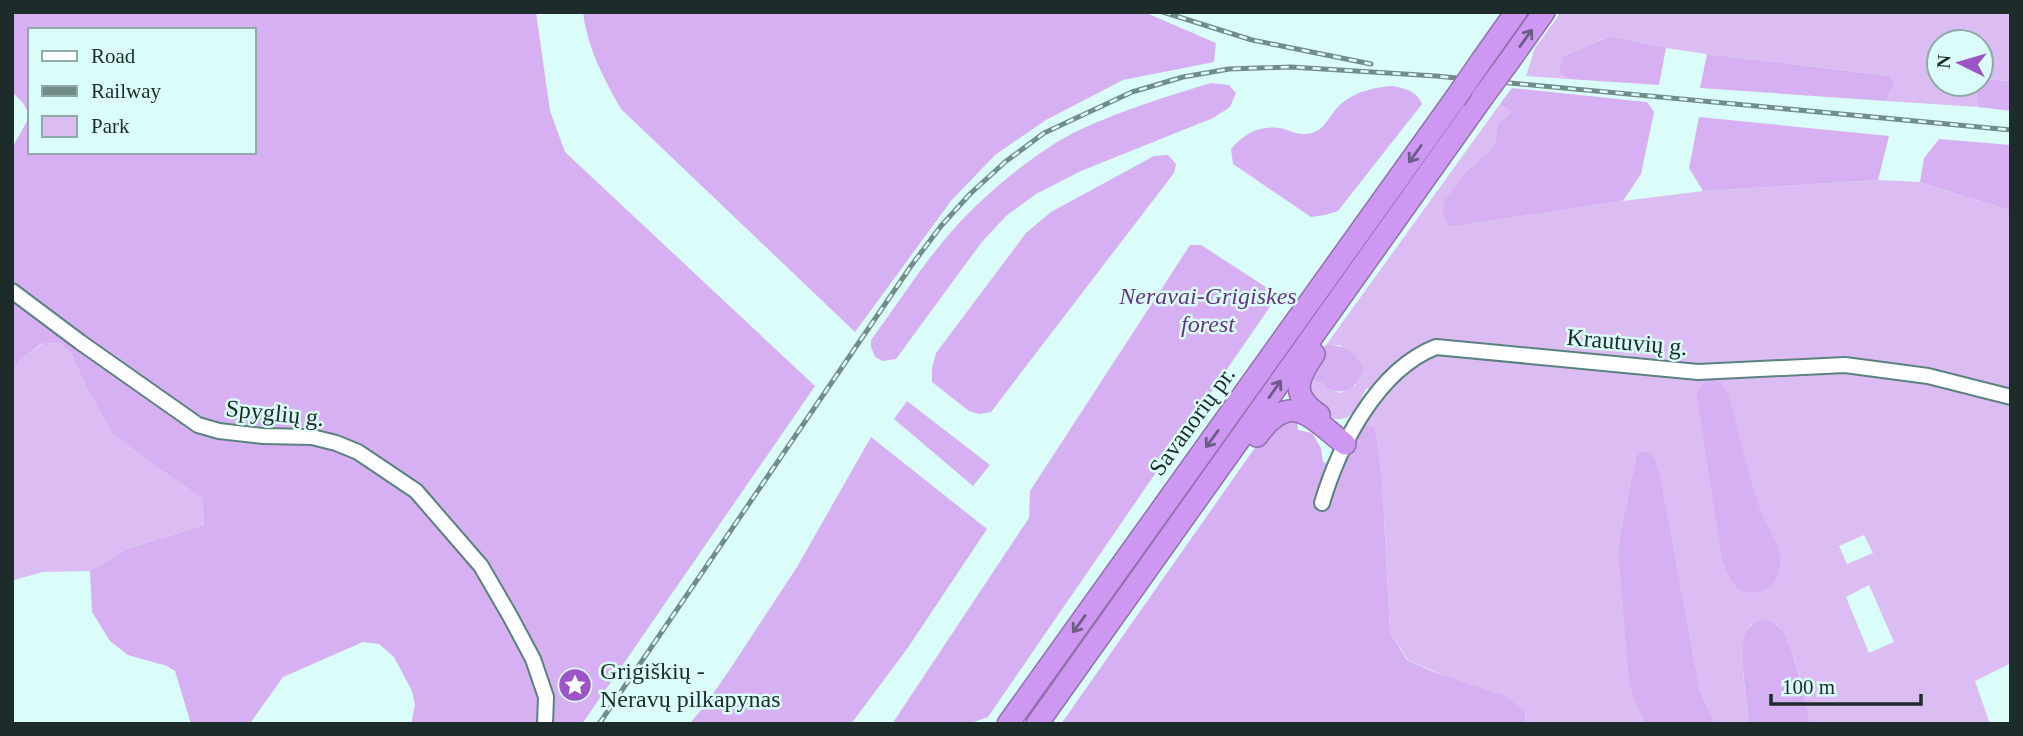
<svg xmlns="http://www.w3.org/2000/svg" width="2023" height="736" font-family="'Times New Roman',serif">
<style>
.green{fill:#dcbdf3;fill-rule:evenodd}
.forest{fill:#d6b0f2;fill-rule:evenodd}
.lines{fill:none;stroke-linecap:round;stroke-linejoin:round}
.minor-casing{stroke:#5a827f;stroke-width:18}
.highway-casing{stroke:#8f72ac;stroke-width:24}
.minor{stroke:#fff;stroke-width:14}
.highway{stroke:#ce98f2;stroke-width:21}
.rail-casing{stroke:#728c89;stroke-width:5}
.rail{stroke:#dafdf9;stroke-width:2.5;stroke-dasharray:8;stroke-linecap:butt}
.highway-bridge-casing{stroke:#8f72ac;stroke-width:24;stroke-linecap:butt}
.highway-bridge{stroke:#ce98f2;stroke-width:21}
.oneway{stroke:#6c5d84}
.labels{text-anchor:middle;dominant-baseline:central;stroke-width:5;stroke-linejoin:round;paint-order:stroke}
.park-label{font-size:24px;font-style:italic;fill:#653582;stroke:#dafdf9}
.street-label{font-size:24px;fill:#1b2c2a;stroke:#dafdf9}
.poi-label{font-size:24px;fill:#1b2c2a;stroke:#dafdf9;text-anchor:start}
</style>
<rect width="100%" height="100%" fill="#dafdf9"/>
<path class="green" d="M 1561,12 L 2011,12 L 2011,81 L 1981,79 L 1981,42 L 1939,42 L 1939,84 L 1975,84 L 1978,107 L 1886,101 L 1895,82 L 1889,76 L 1707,54 L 1666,48 L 1611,36 L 1563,56 C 1559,68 1558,71 1568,79 L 1526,76 L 1535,48 Z
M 1500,104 L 1511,112 L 1498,123 L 1494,147 L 1467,171 L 1450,227 L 1623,201 L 1703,191 L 1878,180 L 1920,182 L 2011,211 L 2011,663 L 1975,681 L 1990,724 L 1810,724 C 1802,691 1798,651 1776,624 L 1751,625 C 1736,649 1746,696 1749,724 L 1715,724 L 1700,691 L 1661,478 L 1636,457 L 1620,534 L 1618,554 L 1633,698 L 1645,724 L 1526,724 L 1525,711 L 1408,660 L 1390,632 L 1382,476 L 1375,427 L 1365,425 L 1379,394 L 1367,388 C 1362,396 1357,411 1349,416 C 1338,424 1322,416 1315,406 C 1310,399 1309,386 1307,379 L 1324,384 L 1327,389 L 1341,393 L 1356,385 L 1341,345 L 1326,345 ZM 1760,511 L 1776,543 L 1729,577 ZM 1864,535 L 1873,553 L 1847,564 L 1839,546 ZM 1869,585 L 1894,642 L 1869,653 L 1846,597 Z
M 60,343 L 71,353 L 86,387 L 112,433 L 153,465 L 202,498 L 204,525 L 127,549 L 90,571 L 43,572 L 14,580 L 12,374 L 19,361 L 42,344 Z"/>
<path class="forest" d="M 12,12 L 536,12 L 550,111 L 565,152 L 815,386 L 582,724 L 411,724 L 415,705 L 412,691 L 394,657 L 379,644 L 363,642 L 283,677 L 251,722 L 191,724 L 175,671 L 167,666 L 128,655 L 110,641 L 92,612 L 90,571 L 127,549 L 204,525 L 202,498 L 153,465 L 112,433 L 86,387 L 71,353 L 60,343 L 41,344 L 19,361 L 12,374 L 14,322 L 12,315 L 12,148 L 30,116 L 23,103 L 12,92 ZM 30,30 L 254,30 L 254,152 L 30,152 Z
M 583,12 L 1144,12 L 1216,43 L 1214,62 L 1123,80 L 1046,120 L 995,155 L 951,201 L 855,332 L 621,109 C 604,79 587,47 583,12 Z
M 1611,36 L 1666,48 L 1659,85 L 1568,79 L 1560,73 L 1559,69 L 1563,56 Z
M 1707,54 L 1889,76 L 1895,82 L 1886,101 L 1700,88 Z
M 1981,79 L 2011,81 L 2011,111 L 1978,107 L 1975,84 L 1981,84 Z
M 1211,83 L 1229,85 L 1236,93 L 1230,107 L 1213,118 L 1081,171 L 1036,194 L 1006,216 L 981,243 L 896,359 L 883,361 L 875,357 L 871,347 L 871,340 C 897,305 922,265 951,232 C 981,197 1034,153 1075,132 C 1119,111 1165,97 1211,83 Z
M 1393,86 C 1406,89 1417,91 1422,104 L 1338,211 L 1325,215 L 1311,217 L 1233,164 L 1231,149 C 1245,133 1261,124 1284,129 C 1290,131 1299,135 1306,134 C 1326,133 1329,113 1342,103 C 1357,91 1375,87 1393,86 Z
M 1512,88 L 1647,102 L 1654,112 L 1641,174 L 1623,201 L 1450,227 L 1443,216 L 1445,200 L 1467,171 L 1494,147 L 1498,123 L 1511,112 L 1500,104 Z
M 1699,117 L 1889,136 L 1878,180 L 1703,191 L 1689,168 Z
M 1939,139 L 2011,145 L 2011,211 L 1920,182 L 1924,158 Z
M 1168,155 L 1176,164 L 1174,173 L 991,412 L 979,414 L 969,411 L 932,382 L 932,368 L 936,353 L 1026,233 L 1051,212 L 1154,156 Z
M 1190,245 L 1201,245 L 1278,295 L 988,717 L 968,724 L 892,724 L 1029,518 L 1030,491 Z
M 1326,345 C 1347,345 1353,351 1364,369 C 1356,387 1348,396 1327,389 L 1324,384 L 1307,379 L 1312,365 Z
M 1713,379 L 1722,384 L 1728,394 C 1739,432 1747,472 1760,509 C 1766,526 1779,541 1780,559 C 1780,563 1779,571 1778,575 C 1772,591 1751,598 1737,588 C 1729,581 1726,568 1722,559 L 1697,397 C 1699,386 1702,382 1713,379 Z
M 907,401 L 990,465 L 973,486 L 894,419 Z
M 1292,417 L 1297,423 L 1298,430 L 1312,433 L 1321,448 L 1323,462 L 1337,469 L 1345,461 L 1365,425 L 1375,427 L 1382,476 L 1390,632 L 1407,660 L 1434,672 L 1505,696 L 1525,711 L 1526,724 L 1061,724 L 1268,429 Z
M 871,437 L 987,529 L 907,649 L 851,724 L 689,724 L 704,707 L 730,669 L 797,567 Z
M 1641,452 L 1649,452 L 1654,458 L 1661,478 L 1700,691 L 1715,724 L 1645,724 L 1633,698 L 1629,677 L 1618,554 L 1620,534 L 1636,457 Z
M 1764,620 C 1768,621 1772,622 1775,624 C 1793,634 1805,702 1810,724 L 1749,724 C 1747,702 1738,652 1746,633 C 1749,625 1756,623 1764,620 Z"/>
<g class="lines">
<g class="minor-casing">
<path id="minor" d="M 12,291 L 80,342 L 198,425 L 219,431 L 263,436 L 312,437 L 336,443 L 358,452 L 416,491 L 481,566 L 510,616 L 533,659 L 546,697 L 545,724
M 1322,503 C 1339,446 1377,370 1436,347 L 1698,372 L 1845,365 L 1928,376 L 2011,397"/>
</g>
<g class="highway-casing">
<path id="highway" d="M 1482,60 L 1516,12
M 1507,64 L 1544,12
M 1314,354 C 1297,379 1290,395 1319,415
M 1257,436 C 1291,389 1310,417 1345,444
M 1008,724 L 1455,99
M 1037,724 L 1482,98"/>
</g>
<use href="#minor" class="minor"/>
<use href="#highway" class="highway"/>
<g class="rail-casing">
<path id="rail" d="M 1163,12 L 1252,40 L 1371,64
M 599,724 L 911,266 L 941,226 L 970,194 L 1005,162 L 1044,133 L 1132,92 L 1183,77 L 1229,69 L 1291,67 L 1436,76 L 2011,130"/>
</g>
<use href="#rail" class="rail"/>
<g class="highway-bridge-casing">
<path id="highway-bridge" d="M 1482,98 L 1507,64
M 1455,99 L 1482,60"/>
</g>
<use href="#highway-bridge" class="highway-bridge"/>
</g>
<defs><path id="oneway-shaft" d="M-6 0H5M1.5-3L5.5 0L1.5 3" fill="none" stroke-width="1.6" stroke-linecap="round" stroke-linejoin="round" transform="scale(1.75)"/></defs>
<g class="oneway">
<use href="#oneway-shaft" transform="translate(1526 38) rotate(-54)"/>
<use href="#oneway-shaft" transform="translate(1415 154) rotate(126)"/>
<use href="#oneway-shaft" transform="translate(1275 389) rotate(-55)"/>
<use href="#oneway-shaft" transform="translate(1212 439) rotate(126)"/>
<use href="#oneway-shaft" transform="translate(1079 624) rotate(126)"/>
</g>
<defs>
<g id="sight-disc" transform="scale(1.75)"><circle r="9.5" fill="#9c54c7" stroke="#dafdf9"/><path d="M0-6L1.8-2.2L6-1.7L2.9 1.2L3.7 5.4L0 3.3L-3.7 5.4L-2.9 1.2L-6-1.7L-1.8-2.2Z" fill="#fff"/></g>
</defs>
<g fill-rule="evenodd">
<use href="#sight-disc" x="575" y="685"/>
</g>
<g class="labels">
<g class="park-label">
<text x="1208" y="296">Neravai-Grigiskes<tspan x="1208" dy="28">forest</tspan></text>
</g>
<g class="street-label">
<text transform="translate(1627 342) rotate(5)">Krautuvių g.</text>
<text transform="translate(275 413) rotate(6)">Spyglių g.</text>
<text transform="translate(1192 421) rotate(-54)">Savanorių pr.</text>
</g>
<g class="poi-label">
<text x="600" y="671">Grigiškių -<tspan x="600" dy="28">Neravų pilkapynas</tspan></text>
</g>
</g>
<rect width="2023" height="736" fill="none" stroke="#1b2c2a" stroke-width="28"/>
<rect x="28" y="28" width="228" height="126" fill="#dafdf9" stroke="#8ea9a6" stroke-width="2"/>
<rect x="42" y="51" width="35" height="10" fill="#ffffff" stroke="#8ea9a6" stroke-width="2"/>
<text x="91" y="63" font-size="21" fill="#1b2c2a">Road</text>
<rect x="42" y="86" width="35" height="10" fill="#728c89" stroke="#8ea9a6" stroke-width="2"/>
<text x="91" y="98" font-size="21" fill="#1b2c2a">Railway</text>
<rect x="42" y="116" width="35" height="21" fill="#dcbdf3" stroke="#8ea9a6" stroke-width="2"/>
<text x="91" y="133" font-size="21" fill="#1b2c2a">Park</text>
<g transform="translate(1960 63) rotate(275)"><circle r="33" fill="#dafdf9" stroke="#8ea9a6" stroke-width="2"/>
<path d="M0-5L12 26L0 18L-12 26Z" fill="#9c54c7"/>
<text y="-10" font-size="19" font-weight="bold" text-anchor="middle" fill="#1b2c2a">N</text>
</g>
<path d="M1771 694v10h150v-10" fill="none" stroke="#1b2c2a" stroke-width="3.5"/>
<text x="1782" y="694" font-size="21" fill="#1b2c2a" stroke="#dafdf9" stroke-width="5" paint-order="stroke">100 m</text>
</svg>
